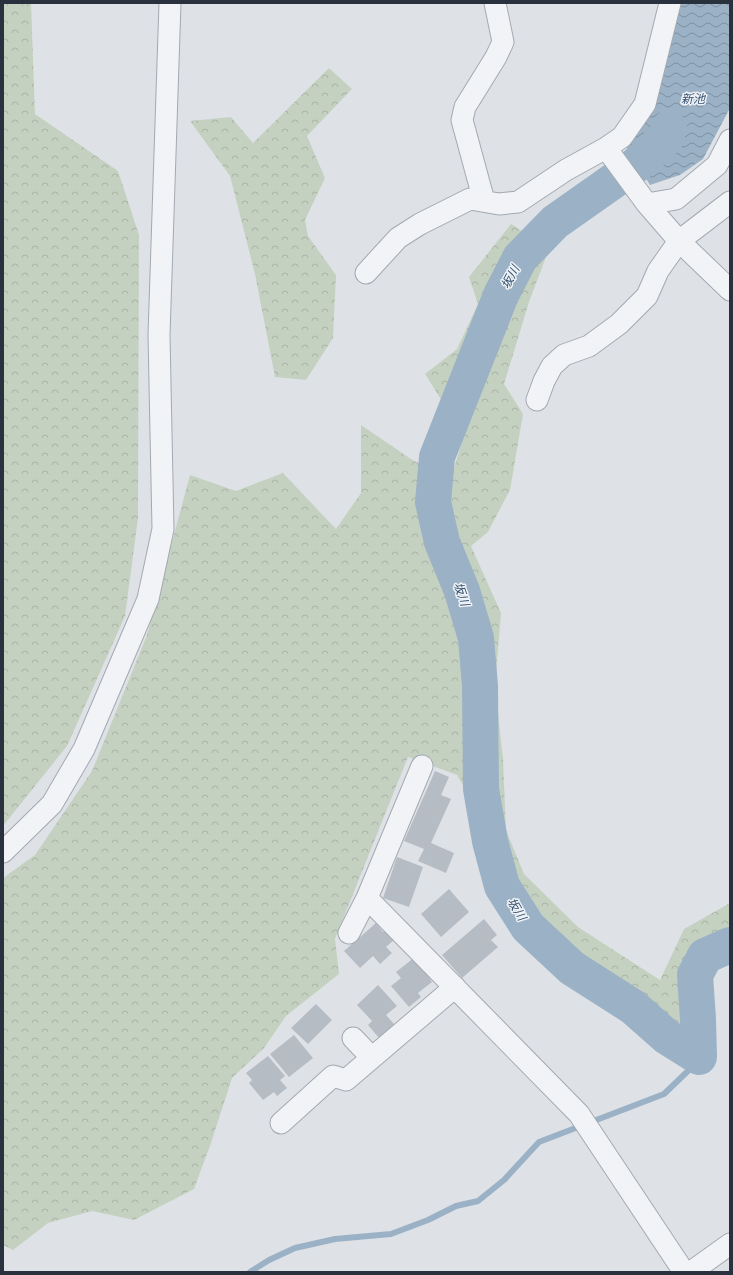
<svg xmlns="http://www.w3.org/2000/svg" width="733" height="1275" font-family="Inter,'Noto Sans JP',sans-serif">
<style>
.forest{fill:url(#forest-crowns)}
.water{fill:url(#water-waves)}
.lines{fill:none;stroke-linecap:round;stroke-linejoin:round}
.stream{stroke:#9bb2c6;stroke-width:6}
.river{stroke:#9bb2c6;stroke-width:36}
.building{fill:#b6bcc4}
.minor-casing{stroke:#a4a9b1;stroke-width:23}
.minor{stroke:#f1f3f6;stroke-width:21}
.labels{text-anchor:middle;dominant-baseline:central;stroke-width:3;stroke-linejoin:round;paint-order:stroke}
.water-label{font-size:12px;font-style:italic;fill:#34516f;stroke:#eef1f5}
</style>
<defs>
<pattern id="forest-crowns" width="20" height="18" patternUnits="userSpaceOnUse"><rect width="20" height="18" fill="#c5d1c0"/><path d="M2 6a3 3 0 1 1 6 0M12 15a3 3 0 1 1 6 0" fill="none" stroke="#a9b4a6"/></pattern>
<pattern id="water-waves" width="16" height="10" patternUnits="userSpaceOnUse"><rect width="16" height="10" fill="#9bb2c6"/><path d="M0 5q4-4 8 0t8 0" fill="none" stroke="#7e91a2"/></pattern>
</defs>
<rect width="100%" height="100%" fill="#dee2e7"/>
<path class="forest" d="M 3,3 L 31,3 L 35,114 L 118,171 L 139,235 L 138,518 L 125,616 L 67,746 L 3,826 Z
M 329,68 L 352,89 L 307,136 L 325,178 L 305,220 L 308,236 L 336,275 L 333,338 L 306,380 L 275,377 L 255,274 L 230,176 L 190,121 L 231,117 L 253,143 Z
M 511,224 L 549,249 L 529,302 L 504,384 L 523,414 L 510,490 L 488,532 L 471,546 L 501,613 L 495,686 L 503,759 L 506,830 L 524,874 L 578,927 L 660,980 L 684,929 L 730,903 L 730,936 L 715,942 L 690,961 L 690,1039 L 642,1004 L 575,958 L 527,907 L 507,860 L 457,775 L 408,757 L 335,939 L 339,974 L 286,1016 L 264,1048 L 232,1078 L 211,1143 L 194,1189 L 134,1220 L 92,1211 L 48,1223 L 13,1250 L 3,1245 L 3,878 L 35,855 L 92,771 L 147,635 L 190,475 L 236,491 L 283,473 L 336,529 L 361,493 L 361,425 L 411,459 L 450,480 L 464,436 L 425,374 L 457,349 L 478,304 L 469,277 Z"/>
<path class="water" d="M 678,3 L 730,3 L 730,108 L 703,159 L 680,175 L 650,185 L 625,145 L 637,135 L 650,114 Z"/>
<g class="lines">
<path class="stream" d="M 250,1272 L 269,1260 L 295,1248 L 335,1239 L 391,1234 L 428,1220 L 456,1206 L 478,1201 L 504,1180 L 539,1142 L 664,1094 L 691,1068 L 699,1057"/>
<path class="river" d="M 669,128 L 665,139 L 636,165 L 555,222 L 520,258 L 501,295 L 437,457 L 433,502 L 442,542 L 462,591 L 476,638 L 480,686 L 481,789 L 490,841 L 502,886 L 528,927 L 572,968 L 633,1007 L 667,1037 L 699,1057 L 698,1019 L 695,975 L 705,956 L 730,945"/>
</g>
<path class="building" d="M 435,771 L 449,777 L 441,795 L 451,799 L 431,843 L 454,853 L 446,873 L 418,861 L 424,849 L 404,841 Z
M 397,857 L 423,867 L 409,907 L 383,898 Z
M 449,889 L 469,912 L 441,937 L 421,914 Z
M 484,919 L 497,935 L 491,940 L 498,947 L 462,978 L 442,955 Z
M 376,923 L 383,932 L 386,929 L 395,939 L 386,947 L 392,953 L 380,964 L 373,956 L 360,968 L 344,951 Z
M 415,957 L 427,971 L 425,972 L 432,982 L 418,993 L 421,997 L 409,1007 L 391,986 L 401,978 L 396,972 Z
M 378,985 L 397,1006 L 386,1015 L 394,1024 L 379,1038 L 368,1025 L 372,1021 L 357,1005 Z
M 316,1004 L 332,1020 L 308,1044 L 291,1028 Z
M 294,1035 L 313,1058 L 289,1077 L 270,1054 Z
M 268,1056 L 285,1076 L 280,1080 L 287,1088 L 277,1096 L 274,1092 L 263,1100 L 249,1083 L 252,1080 L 246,1073 Z"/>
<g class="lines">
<g class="minor-casing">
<path id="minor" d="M 606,148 L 647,204 L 679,241 L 730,290
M 484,201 L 462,120 L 465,107 L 496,57 L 503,42 L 495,3
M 647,204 L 676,199 L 717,165 L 730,140
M 366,273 L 398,238 L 420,224 L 470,199 L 499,204 L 518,202 L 566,170 L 606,148 L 622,137 L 645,104 L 670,3
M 537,400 L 544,381 L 552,366 L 564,355 L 589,346 L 619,324 L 647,296 L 658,271 L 679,241 L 730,202
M 422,766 L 367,898 L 579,1114 L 684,1272
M 3,852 L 52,804 L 84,749 L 148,599 L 163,529 L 159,335 L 170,3
M 349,933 L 367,898
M 353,1038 L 372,1058
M 281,1123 L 333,1076 L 346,1080 L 455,987
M 691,1272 L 730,1244"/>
</g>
<use href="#minor" class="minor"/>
</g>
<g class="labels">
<g class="water-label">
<text x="693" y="98">新池</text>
<text transform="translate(510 277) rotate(-62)">坂川</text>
<text transform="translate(462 594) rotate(71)">坂川</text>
<text transform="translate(517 909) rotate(59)">坂川</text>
</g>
</g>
<rect width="733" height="1275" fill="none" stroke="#28313d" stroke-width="8"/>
</svg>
